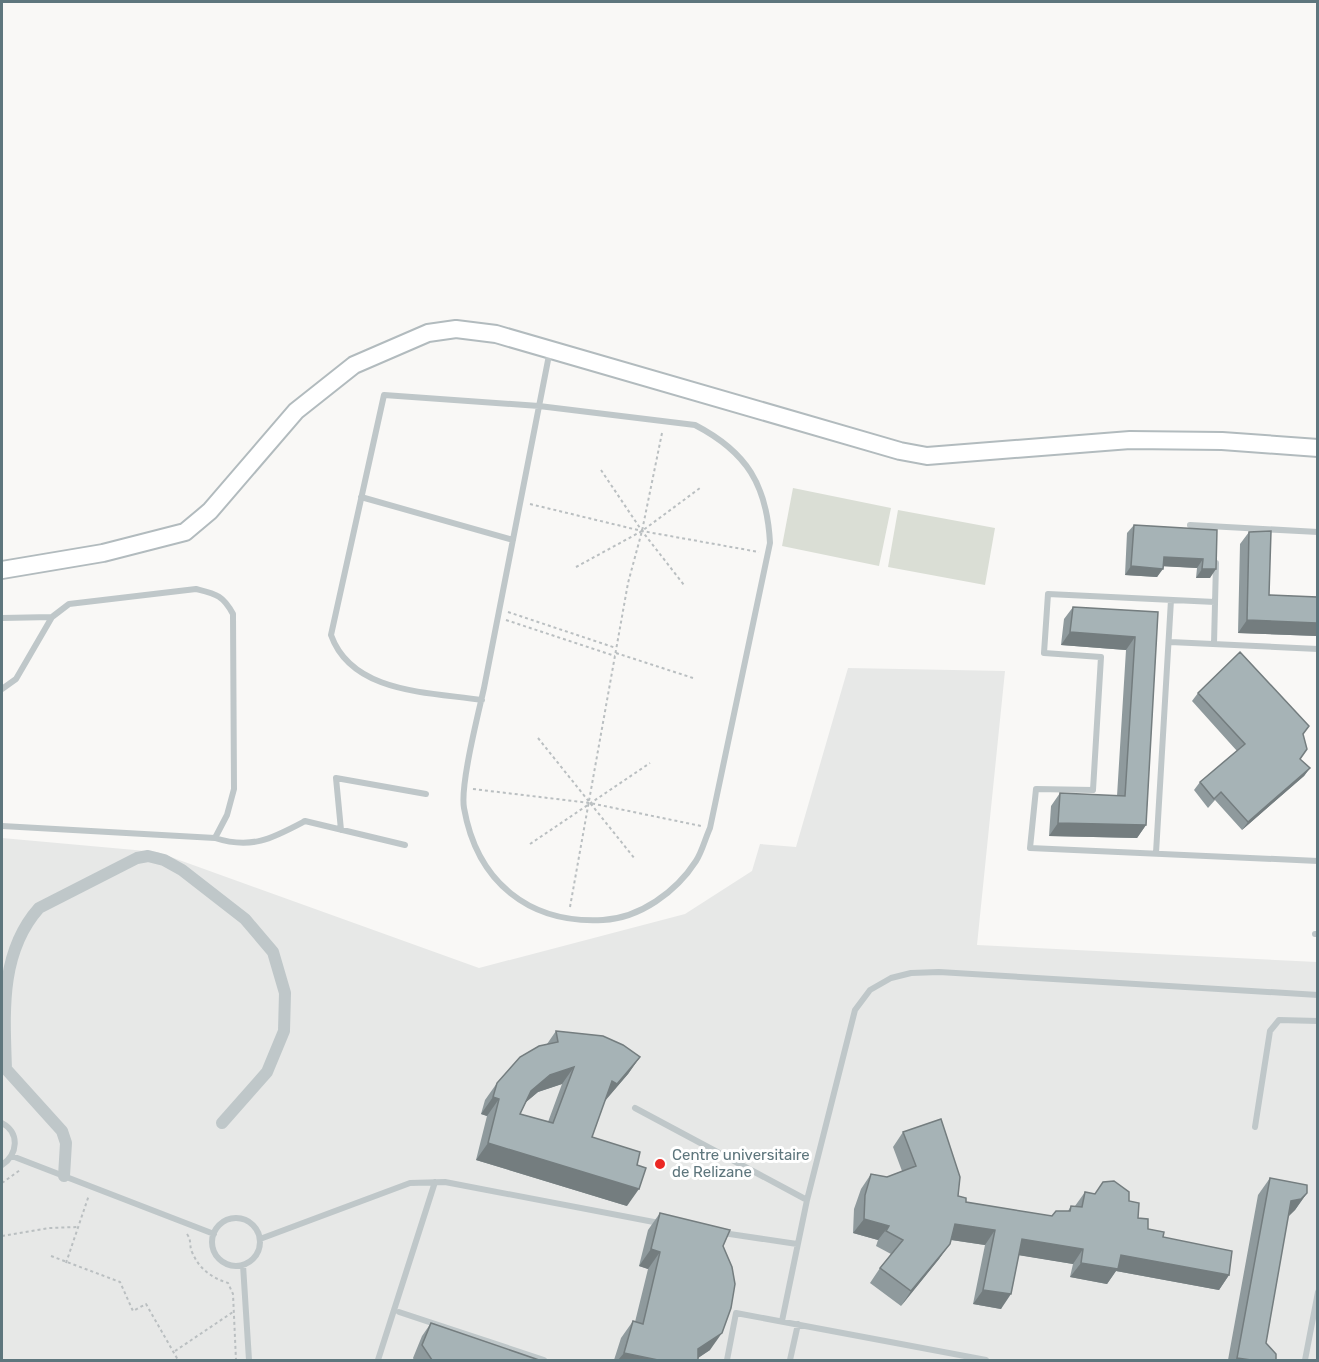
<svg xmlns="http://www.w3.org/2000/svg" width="1319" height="1362" font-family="Rubik,sans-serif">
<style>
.built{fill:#e7e8e7}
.green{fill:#daded5}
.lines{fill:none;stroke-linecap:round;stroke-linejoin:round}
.secondary-casing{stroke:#b2bbbe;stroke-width:20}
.path{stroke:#babfc1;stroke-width:2;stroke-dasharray:3 3;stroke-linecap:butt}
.lane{stroke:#bfc7c9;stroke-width:6}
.street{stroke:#bfc7c9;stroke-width:12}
.secondary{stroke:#fff;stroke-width:16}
.wall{fill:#8f9a9d;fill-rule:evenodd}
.shaded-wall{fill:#747d7f}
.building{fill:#a6b3b6;stroke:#747d7f;stroke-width:1.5;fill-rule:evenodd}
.poi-dot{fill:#eb2824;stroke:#fff;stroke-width:2}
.labels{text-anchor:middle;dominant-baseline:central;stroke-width:6;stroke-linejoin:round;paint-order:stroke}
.poi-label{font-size:15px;fill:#5e767d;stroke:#fff;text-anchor:start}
</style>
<rect width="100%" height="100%" fill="#f9f8f6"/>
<path class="built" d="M 848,668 L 1005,671 L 977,945 L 1317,962 L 1317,1360 L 2,1360 L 2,838 L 157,852 L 479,968 L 685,914 L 752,871 L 760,844 L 796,847 Z"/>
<path class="green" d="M 793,488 L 891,508 L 879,566 L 782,546 Z
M 898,510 L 995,528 L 985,585 L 888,567 Z"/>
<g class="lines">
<g class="secondary-casing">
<path id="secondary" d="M 2,570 L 103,553 L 185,532 L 210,511 L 296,411 L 354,365 L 428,333 L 456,329 L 496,334 L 900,451 L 927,456 L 1130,440 L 1222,441 L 1318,448"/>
</g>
<path class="path" d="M 601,470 L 642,531 L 684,585
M 530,504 L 642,531 L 759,552
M 576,567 L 642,531 L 700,488
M 508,612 L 616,648
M 506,620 L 615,656
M 616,653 L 693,678
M 538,738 L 635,859
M 473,789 L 590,803 L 701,826
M 530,844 L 650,763
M 570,907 L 628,583 L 642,531 L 662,433
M 2,1183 L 20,1170
M 187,1234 C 192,1241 189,1246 192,1252 C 199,1269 212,1278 228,1283 L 233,1294 L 236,1360
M 2,1236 L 49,1228 L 78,1227
M 51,1256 L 120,1282 L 133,1311 L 146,1304 L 178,1360
M 66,1263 L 89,1195
M 175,1351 L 233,1312"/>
<path class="lane" d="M 361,497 L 513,540
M 1190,525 L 1318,532
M 1215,602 L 1048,594 L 1044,653 L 1101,657 L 1093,790 L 1036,789 L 1030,848 L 1318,861
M 2,618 L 52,617 L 69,604 L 196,589 C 216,594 223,595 233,614 L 234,789 L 227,815 L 215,838 L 2,826
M 1170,642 L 1318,649
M 1214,644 L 1216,563
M 2,689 L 16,679 L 52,617
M 482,700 C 430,692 352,694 331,635 L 384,395 L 539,406 L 695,425 C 747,452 767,485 770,543 L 710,828 C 705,839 702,852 696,861 C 676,892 640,918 603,920 C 529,924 477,882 464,808 C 460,785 478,715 484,688 C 506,576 528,463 550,350
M 341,830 L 336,778 L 426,794
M 215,838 C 252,850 273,838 305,821 L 405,845
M 1156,853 L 1171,600
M 1315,934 L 1318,934
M 635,1108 L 807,1200
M 2,1123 C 20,1133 18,1154 2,1165
M 1255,1127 L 1270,1031 L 1279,1020 L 1318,1021
M 12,1156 L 214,1234
M212 1242a24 24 0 1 1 48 0a24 24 0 1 1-48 0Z
M 723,1233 L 797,1244
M 260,1239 L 410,1183 L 445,1182 L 659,1223
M 243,1265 L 249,1360
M 399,1312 L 544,1360
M 782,1321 L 807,1200 L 855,1010 L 870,990 L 891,978 L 911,973 L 939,972 L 1318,995
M 378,1360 L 435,1182
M 727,1360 L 736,1313 L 986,1360
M 790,1360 L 798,1324
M 1305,1360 L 1318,1292"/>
<path class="street" d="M 64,1176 L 66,1143 L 62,1131 L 6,1069 C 4,1010 0,952 39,908 L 137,858 L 148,856 L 164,860 L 182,870 L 245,919 L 273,952 L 285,993 L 284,1031 L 267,1072 L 222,1123"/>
<use href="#secondary" class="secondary"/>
</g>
<path class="wall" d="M 1134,525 L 1217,530 L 1210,578 L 1196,578 L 1197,568 L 1164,566 L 1157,577 L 1125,575 L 1127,533 Z
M 1249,532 L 1269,595 L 1317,597 L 1317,636 L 1238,633 L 1240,544 Z
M 1073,607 L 1158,612 L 1146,825 L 1137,838 L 1049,836 L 1051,806 L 1060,793 L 1117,796 L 1126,650 L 1061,645 L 1064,619 Z
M 1198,693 L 1303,734 L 1300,759 L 1310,768 L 1304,776 L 1242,830 L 1215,800 L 1208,808 L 1194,790 L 1200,782 L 1237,751 L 1192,701 Z
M 556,1031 L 640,1057 L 628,1074 L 605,1100 L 592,1137 L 627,1206 L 476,1160 L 487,1116 L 481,1114 L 485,1100 L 497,1083 L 547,1044 ZM 562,1084 L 548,1122 L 520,1114 L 526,1102 L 538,1092 Z
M 903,1132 L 958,1196 L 966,1202 L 1052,1216 L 1068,1211 L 1071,1206 L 1075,1206 L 1085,1192 L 1129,1201 L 1138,1218 L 1148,1229 L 1229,1275 L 1219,1290 L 1116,1271 L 1107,1284 L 1070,1277 L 1073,1264 L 1019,1255 L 1001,1309 L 973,1304 L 985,1245 L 951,1240 L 939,1259 L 901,1306 L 870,1283 L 880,1268 L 891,1254 L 876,1246 L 878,1240 L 853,1233 L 854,1209 L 861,1189 L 871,1174 L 887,1177 L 902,1171 L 893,1147 Z
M 1270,1178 L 1307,1193 L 1295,1210 L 1288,1216 L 1266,1343 L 1276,1360 L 1228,1360 L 1258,1195 Z
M 660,1213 L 723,1246 L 710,1350 L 698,1358 L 698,1360 L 614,1360 L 621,1338 L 633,1321 L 635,1322 L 648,1269 L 639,1266 L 648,1230 Z
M 431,1323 L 539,1360 L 414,1360 L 413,1358 L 422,1336 Z"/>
<path class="shaded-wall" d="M 1164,557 L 1203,559 L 1197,568 L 1158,566 Z
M 1131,566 L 1163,569 L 1157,577 L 1125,575 Z
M 1202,569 L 1216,569 L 1210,578 L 1196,578 Z
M 1247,620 L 1317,623 L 1317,636 L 1238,633 Z
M 1070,632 L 1135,637 L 1126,650 L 1061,645 Z
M 1310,768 L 1304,776 L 1242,830 L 1248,822 Z
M 1058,823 L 1146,825 L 1137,838 L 1049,836 Z
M 640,1057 L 628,1074 L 605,1101 L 600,1098 L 612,1081 Z
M 574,1067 L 562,1084 L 538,1092 L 519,1108 L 531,1091 L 550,1075 Z
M 493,1097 L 499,1099 L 487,1116 L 481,1114 Z
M 488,1143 L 639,1189 L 627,1206 L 476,1160 Z
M 1307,1193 L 1295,1210 L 1289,1216 L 1291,1201 Z
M 864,1219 L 889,1226 L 878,1240 L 853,1233 Z
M 955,1224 L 995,1230 L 985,1245 L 945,1239 Z
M 1022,1239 L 1083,1249 L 1073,1264 L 1012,1254 Z
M 950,1244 L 939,1259 L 901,1306 L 911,1291 Z
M 651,1249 L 660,1252 L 648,1269 L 639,1266 Z
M 1121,1255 L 1229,1275 L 1219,1290 L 1116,1271 L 1107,1284 L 1070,1277 L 1081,1263 Z
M 983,1290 L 1011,1294 L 1001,1309 L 973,1304 Z
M 722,1333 L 710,1350 L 695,1360 L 698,1349 Z
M 624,1353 L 658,1360 L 618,1360 Z
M 1237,1358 L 1251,1360 L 1235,1360 Z"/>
<path class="building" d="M 1134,525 L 1217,530 L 1216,569 L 1202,569 L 1203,559 L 1164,557 L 1163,569 L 1131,566 Z
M 1271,531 L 1269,595 L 1317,597 L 1317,623 L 1247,620 L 1249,532 Z
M 1073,607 L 1158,612 L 1146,825 L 1058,823 L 1060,793 L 1125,796 L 1135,637 L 1070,632 Z
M 1240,652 L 1309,726 L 1303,734 L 1307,749 L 1300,759 L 1310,768 L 1248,822 L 1221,792 L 1214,799 L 1200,782 L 1245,744 L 1198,693 Z
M 556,1031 L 603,1036 L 623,1045 L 640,1057 L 617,1084 L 612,1081 L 592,1137 L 640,1152 L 637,1165 L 646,1168 L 639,1189 L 488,1143 L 499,1099 L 493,1097 L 497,1083 L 520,1057 L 539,1046 L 558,1042 ZM 574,1067 L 553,1123 L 520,1114 L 531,1091 L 550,1075 Z
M 941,1119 L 960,1177 L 958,1196 L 966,1198 L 966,1202 L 1052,1216 L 1056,1211 L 1070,1211 L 1071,1206 L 1082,1207 L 1085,1192 L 1095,1194 L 1103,1182 L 1114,1181 L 1129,1192 L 1129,1201 L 1139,1203 L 1138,1218 L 1148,1219 L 1148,1229 L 1164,1232 L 1163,1237 L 1232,1251 L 1229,1275 L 1121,1255 L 1118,1269 L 1081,1263 L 1083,1249 L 1022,1239 L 1011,1294 L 983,1290 L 995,1230 L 955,1224 L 950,1244 L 911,1291 L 880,1268 L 903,1240 L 886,1231 L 889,1226 L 864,1219 L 865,1195 L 871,1174 L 887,1177 L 916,1166 L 903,1132 Z
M 1270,1178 L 1307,1185 L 1307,1193 L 1301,1199 L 1291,1201 L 1266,1343 L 1276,1354 L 1276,1360 L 1251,1360 L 1237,1358 Z
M 660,1213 L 730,1230 L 723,1246 L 732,1267 L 735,1284 L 731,1308 L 722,1333 L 698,1349 L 698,1360 L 658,1360 L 624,1353 L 633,1321 L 643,1324 L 660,1252 L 651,1249 Z
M 431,1323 L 539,1360 L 432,1360 L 422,1345 Z"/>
<circle class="poi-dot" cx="660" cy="1164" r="6"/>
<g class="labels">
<g class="poi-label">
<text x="672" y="1155">Centre universitaire<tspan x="672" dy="17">de Relizane</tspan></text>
</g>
</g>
<rect width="1319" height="1362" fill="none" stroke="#5e767d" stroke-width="6"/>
</svg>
